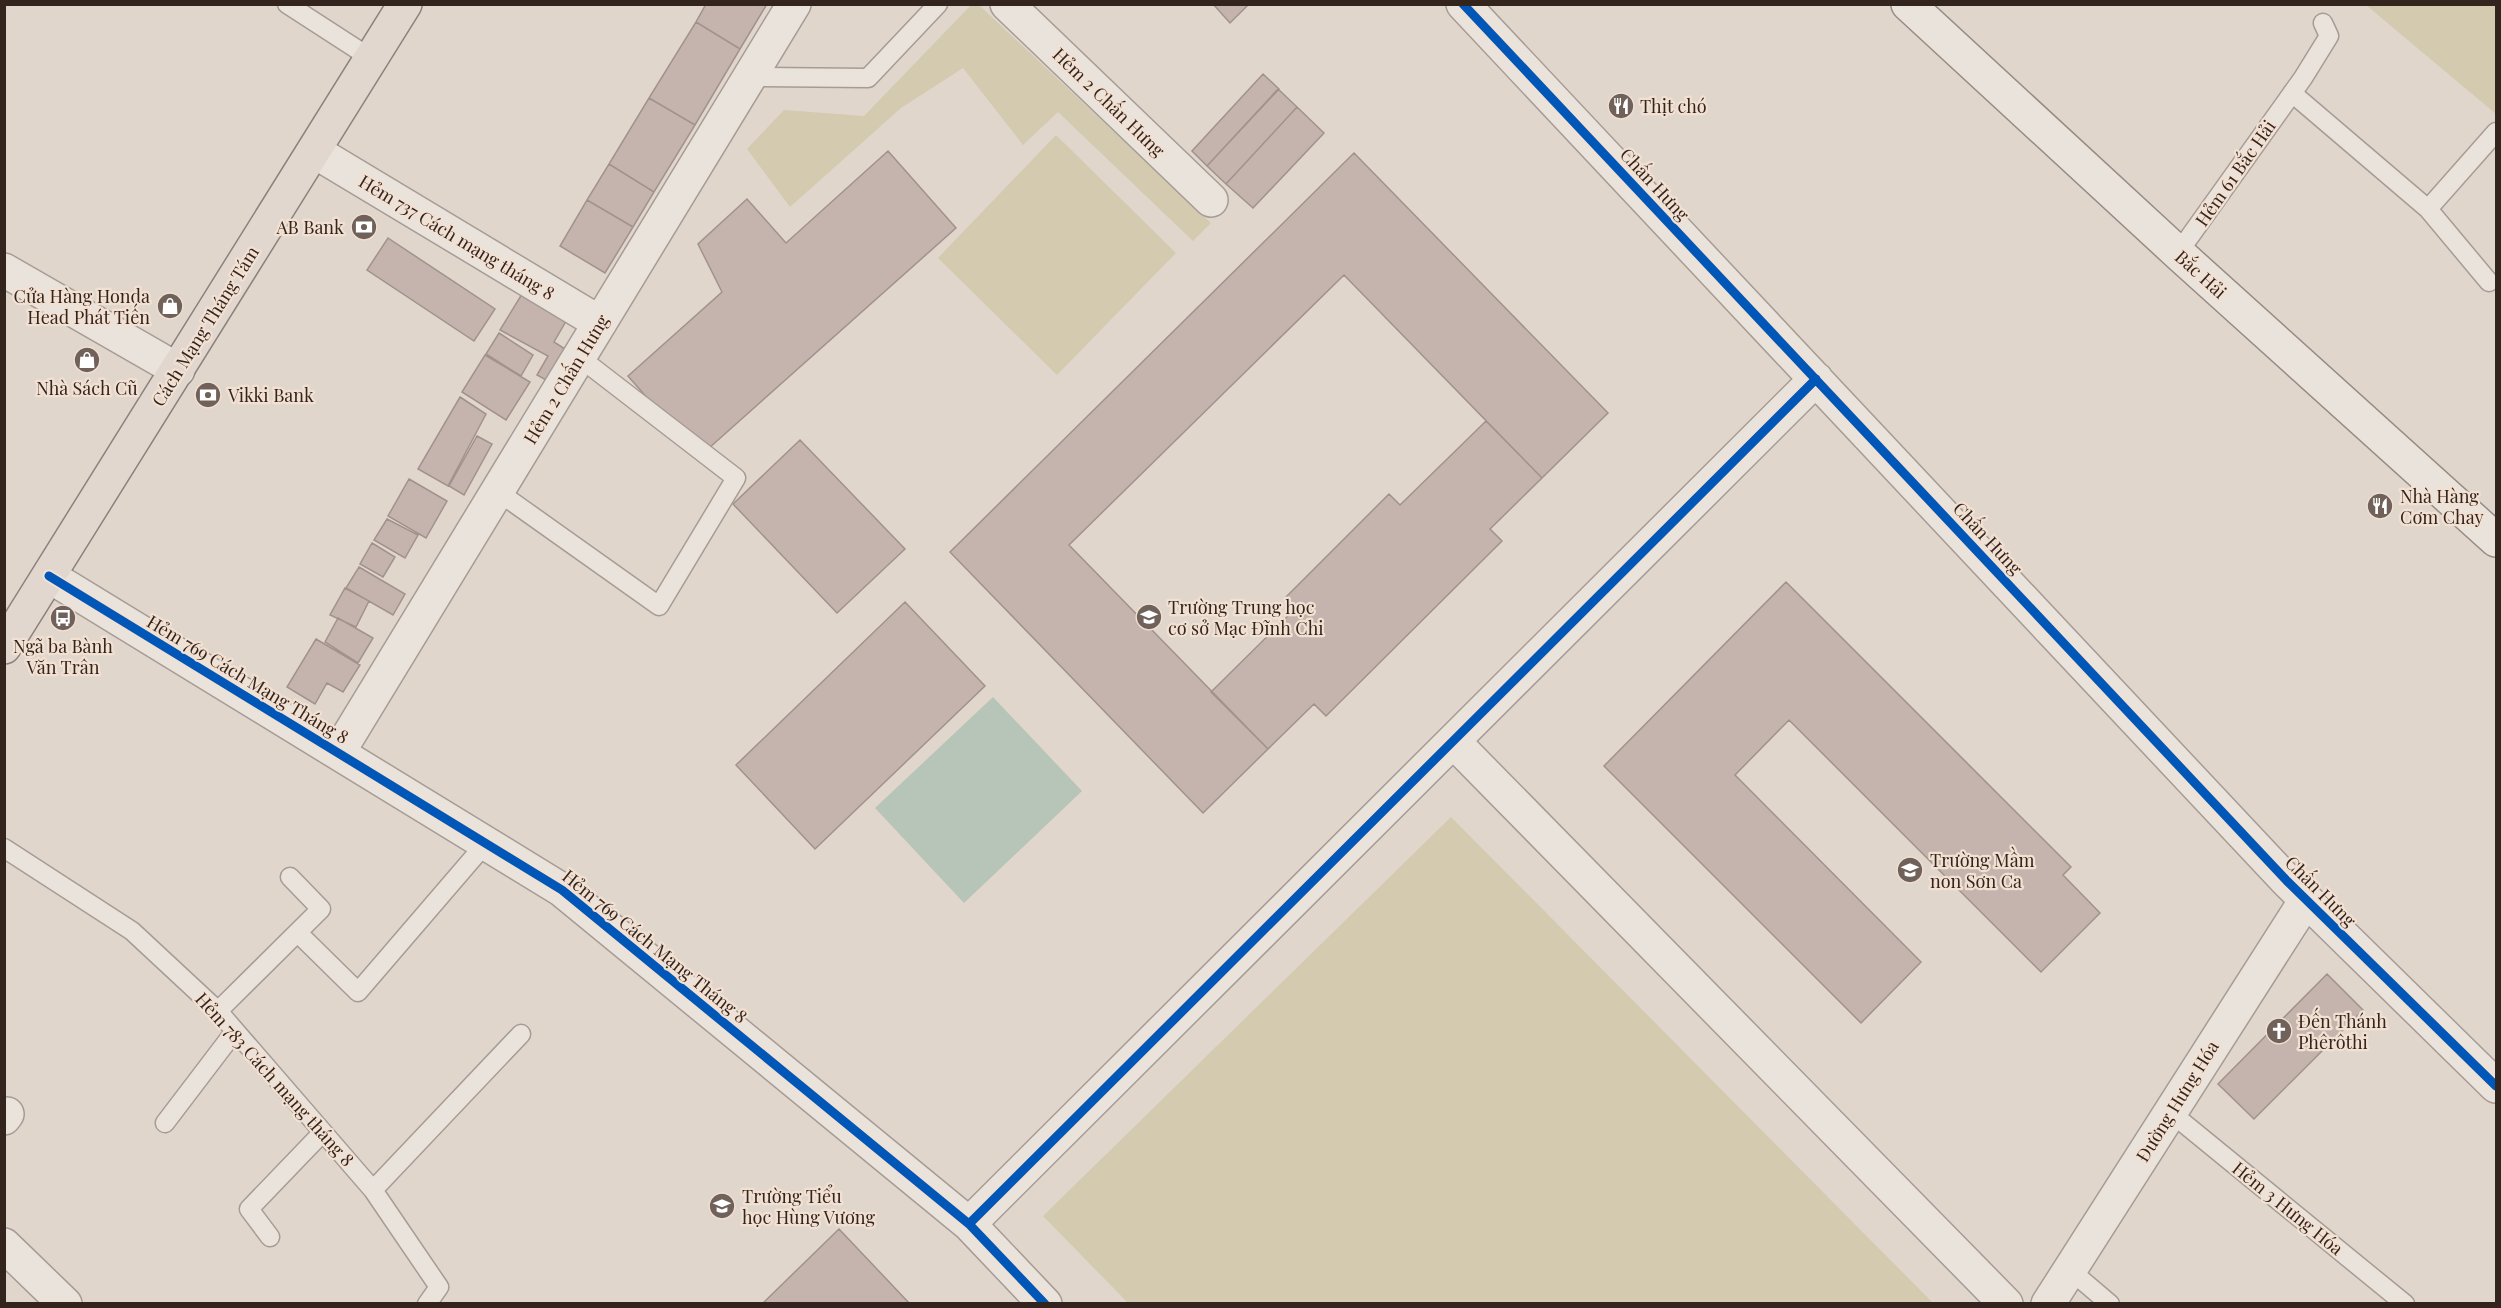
<svg xmlns="http://www.w3.org/2000/svg" width="2501" height="1308" font-family="'Playfair Display',serif">
<style>
.green{fill:#d3caaf}
.water{fill:#b7c4b8}
.building{fill:#c4b4ad;stroke:#a1928b;stroke-width:1.5}
.lines{fill:none;stroke-linecap:round;stroke-linejoin:round}
.lane-casing{stroke:#a69c95;stroke-width:21}
.street-casing{stroke:#a69c95;stroke-width:36}
.secondary-casing{stroke:#968c85;stroke-width:36}
.primary-casing{stroke:#8b827c;stroke-width:36}
.lane{stroke:#eae3dc;stroke-width:18}
.street{stroke:#eae3dc;stroke-width:33}
.secondary{stroke:#eae3dc;stroke-width:33}
.primary{stroke:#e1d7cf;stroke-width:33}
.cycleway-casing{stroke:#f2e1d2;stroke-width:13}
.cycleway{stroke:#0057b8;stroke-width:9}
.labels{text-anchor:middle;dominant-baseline:central;stroke-width:4.5;stroke-linejoin:round;paint-order:stroke}
.street-label{font-size:18px;fill:#33241e;stroke:#f2e1d2}
.poi-label{font-size:18px;fill:#33241e;stroke:#f2e1d2;text-anchor:start}
</style>
<rect width="100%" height="100%" fill="#e1d6cc"/>
<path class="green" d="M 971,5 L 979,5 L 1211,223 L 1193,241 L 1058,112 L 1023,145 L 963,68 L 901,108 L 790,207 L 747,149 L 784,110 L 864,116 Z
M 2366,5 L 2496,5 L 2496,114 Z
M 1056,135 L 1176,253 L 1057,375 L 938,258 Z
M 1451,817 L 1933,1303 L 1128,1303 L 1043,1216 Z"/>
<path class="water" d="M 993,697 L 1082,791 L 964,903 L 875,808 Z"/>
<path class="building" d="M 706,4 L 767,4 L 740,49 L 696,22 Z
M 1213,4 L 1249,4 L 1230,23 Z
M 696,22 L 740,49 L 695,125 L 649,98 Z
M 1263,74 L 1279,89 L 1207,166 L 1192,151 Z
M 1278,89 L 1297,107 L 1226,184 L 1207,166 Z
M 649,98 L 695,125 L 654,192 L 609,164 Z
M 1297,107 L 1324,133 L 1253,208 L 1226,184 Z
M 888,151 L 956,228 L 699,457 L 628,376 L 722,292 L 698,244 L 747,199 L 786,243 Z
M 1354,153 L 1608,413 L 1542,478 L 1344,275 L 1069,545 L 1268,749 L 1203,813 L 950,552 Z
M 609,164 L 654,192 L 633,227 L 587,200 Z
M 587,200 L 633,227 L 605,273 L 560,246 Z
M 388,238 L 495,309 L 474,341 L 367,270 Z
M 525,289 L 569,316 L 554,342 L 565,349 L 546,380 L 537,375 L 548,356 L 500,330 Z
M 499,333 L 533,355 L 521,376 L 486,354 Z
M 485,355 L 530,382 L 506,420 L 462,392 Z
M 460,397 L 486,414 L 448,486 L 418,469 Z
M 1486,421 L 1542,478 L 1490,529 L 1502,541 L 1326,716 L 1314,704 L 1268,749 L 1211,692 L 1296,608 L 1286,597 L 1389,494 L 1400,505 Z
M 477,436 L 492,444 L 464,495 L 449,486 Z
M 800,440 L 905,549 L 837,613 L 733,504 Z
M 409,479 L 447,501 L 426,538 L 388,516 Z
M 387,519 L 418,535 L 405,558 L 374,540 Z
M 372,543 L 395,557 L 383,577 L 360,564 Z
M 359,567 L 405,594 L 393,615 L 346,588 Z
M 1786,582 L 2071,867 L 2063,875 L 2100,913 L 2041,972 L 1789,720 L 1735,775 L 1921,962 L 1861,1023 L 1604,766 Z
M 345,588 L 369,601 L 356,627 L 330,615 Z
M 905,602 L 985,686 L 815,849 L 736,765 Z
M 338,618 L 373,638 L 358,663 L 325,642 Z
M 316,639 L 360,665 L 343,692 L 327,683 L 315,704 L 287,687 Z
M 2327,974 L 2363,1010 L 2254,1119 L 2218,1084 Z
M 839,1229 L 910,1304 L 762,1304 Z"/>
<g class="lines">
<g class="lane-casing">
<path id="lane" d="M 287,4 L 372,59
M 749,77 L 868,78 L 938,4
M 2292,93 L 2428,209 L 2489,282
M 2428,209 L 2496,132
M 2178,253 L 2303,78 L 2329,36 L 2323,23
M 497,491 L 659,606 L 736,478 L 579,357
M 4,848 L 132,931 L 218,1011 L 373,1190 L 439,1287 L 427,1304
M 298,933 L 358,992 L 486,843
M 218,1011 L 321,909 L 290,877
M 2170,1112 L 2405,1304
M 165,1123 L 235,1031
M 373,1190 L 521,1034
M 270,1237 L 249,1209 L 323,1132
M 2070,1270 L 2110,1304"/>
</g>
<g class="street-casing">
<path id="street" d="M 1007,4 L 1211,200
M 1463,4 L 2287,881 L 2496,1086
M 314,151 L 600,323
M 4,270 L 178,370
M 49,576 L 562,890 L 969,1224 L 1045,1304
M 1453,741 L 2006,1304
M 338,753 L 794,4
M 4,1118 L 7,1114
M 969,1224 L 1816,379
M 4,1245 L 65,1304
M 2048,1304 L 2306,900"/>
</g>
<g class="secondary-casing">
<path id="secondary" d="M 1908,4 L 2178,253 L 2496,540"/>
</g>
<g class="primary-casing">
<path id="primary" d="M 4,647 L 405,4"/>
</g>
<use href="#lane" class="lane"/>
<use href="#street" class="street"/>
<use href="#secondary" class="secondary"/>
<use href="#primary" class="primary"/>
<g class="cycleway-casing">
<path id="cycleway" d="M 1463,4 L 2287,881 L 2496,1086
M 49,576 L 562,890 L 969,1224 L 1045,1304
M 969,1224 L 1816,379"/>
</g>
<use href="#cycleway" class="cycleway"/>
</g>
<defs>
<g id="restaurant-disc" transform="scale(1.35)"><circle r="9.5" fill="#70625b" stroke="#f2e1d2"/><path d="M-5-6h1v4h1v-4h1v4h1v-4h1v5L-1.5 .5V6h-2V.5L-5-1ZM5-6V6H3V1.5H1.5Q1.5-4 5-6Z" fill="#fff"/></g>
<g id="bank-disc" transform="scale(1.35)"><circle r="9.5" fill="#70625b" stroke="#f2e1d2"/><path d="M-6-4H6V4H-6ZM0-2.3a2.3 2.3 0 1 0 0 4.6a2.3 2.3 0 1 0 0-4.6Z" fill="#fff"/></g>
<g id="shop-disc" transform="scale(1.35)"><circle r="9.5" fill="#70625b" stroke="#f2e1d2"/><path d="M-5-2.5h2.3a2.7 3.5 0 0 1 5.4 0H5L5.5 6h-11ZM-1.5-2.5h3a1.5 2.3 0 0 0-3 0Z" fill="#fff"/></g>
<g id="school-disc" transform="scale(1.35)"><circle r="9.5" fill="#70625b" stroke="#f2e1d2"/><path d="M0-5L7-2L0 1L-7-2ZM-4 1L0 2.5L4 1V4Q0 6-4 4Z" fill="#fff"/></g>
<g id="bus-disc" transform="scale(1.35)"><circle r="9.5" fill="#70625b" stroke="#f2e1d2"/><path d="M-5-6H5V4H4V6H2V4H-2V6H-4V4H-5ZM-3.5-4V0h7V-4ZM-3.5 1.2v1.5H-2V1.2ZM2 1.2v1.5H3.5V1.2Z" fill="#fff"/></g>
<g id="church-disc" transform="scale(1.35)"><circle r="9.5" fill="#70625b" stroke="#f2e1d2"/><path d="M-1.2-6h2.4v3.5h3.3v2.4h-3.3V6h-2.4V-.1h-3.3v-2.4h3.3Z" fill="#fff"/></g>
</defs>
<g fill-rule="evenodd">
<use href="#restaurant-disc" x="1621" y="106"/>
<use href="#bank-disc" x="364" y="227"/>
<use href="#shop-disc" x="170" y="306"/>
<use href="#shop-disc" x="87" y="360"/>
<use href="#bank-disc" x="208" y="395"/>
<use href="#restaurant-disc" x="2380" y="506"/>
<use href="#school-disc" x="1149" y="617"/>
<use href="#bus-disc" x="63" y="618"/>
<use href="#school-disc" x="1910" y="870"/>
<use href="#church-disc" x="2279" y="1031"/>
<use href="#school-disc" x="722" y="1206"/>
</g>
<g class="labels">
<g class="street-label">
<text transform="translate(1109 102) rotate(44)">Hẻm 2 Chấn Hưng</text>
<text transform="translate(2235 173) rotate(-55)">Hẻm 61 Bắc Hải</text>
<text transform="translate(1655 184) rotate(47)">Chấn Hưng</text>
<text transform="translate(457 237) rotate(31)">Hẻm 737 Cách mạng tháng 8</text>
<text transform="translate(2201 274) rotate(42)">Bắc Hải</text>
<text transform="translate(205 326) rotate(-58)">Cách Mạng Tháng Tám</text>
<text transform="translate(566 379) rotate(-59)">Hẻm 2 Chấn Hưng</text>
<text transform="translate(1988 538) rotate(47)">Chấn Hưng</text>
<text transform="translate(248 679) rotate(31)">Hẻm 769 Cách Mạng Tháng 8</text>
<text transform="translate(2321 891) rotate(45)">Chấn Hưng</text>
<text transform="translate(655 946) rotate(39)">Hẻm 769 Cách Mạng Tháng 8</text>
<text transform="translate(275 1079) rotate(48)">Hẻm 783 Cách mạng tháng 8</text>
<text transform="translate(2177 1101) rotate(-58)">Đường Hưng Hóa</text>
<text transform="translate(2288 1208) rotate(39)">Hẻm 3 Hưng Hóa</text>
</g>
<g class="poi-label">
<text x="1640" y="106">Thịt chó</text>
<text x="344" y="227" text-anchor="end">AB Bank</text>
<text x="150" y="296" text-anchor="end">Cửa Hàng Honda<tspan x="150" dy="21">Head Phát Tiến</tspan></text>
<text x="87" y="388" text-anchor="middle">Nhà Sách Cũ</text>
<text x="228" y="395">Vikki Bank</text>
<text x="2400" y="496">Nhà Hàng<tspan x="2400" dy="21">Cơm Chay</tspan></text>
<text x="1168" y="607">Trường Trung học<tspan x="1168" dy="21">cơ sở Mạc Đĩnh Chi</tspan></text>
<text x="63" y="646" text-anchor="middle">Ngã ba Bành<tspan x="63" dy="21">Văn Trân</tspan></text>
<text x="1930" y="860">Trường Mầm<tspan x="1930" dy="21">non Sơn Ca</tspan></text>
<text x="2298" y="1021">Đến Thánh<tspan x="2298" dy="21">Phêrôthi</tspan></text>
<text x="742" y="1196">Trường Tiểu<tspan x="742" dy="21">học Hùng Vương</tspan></text>
</g>
</g>
<rect width="2501" height="1308" fill="none" stroke="#33241e" stroke-width="12"/>
</svg>
